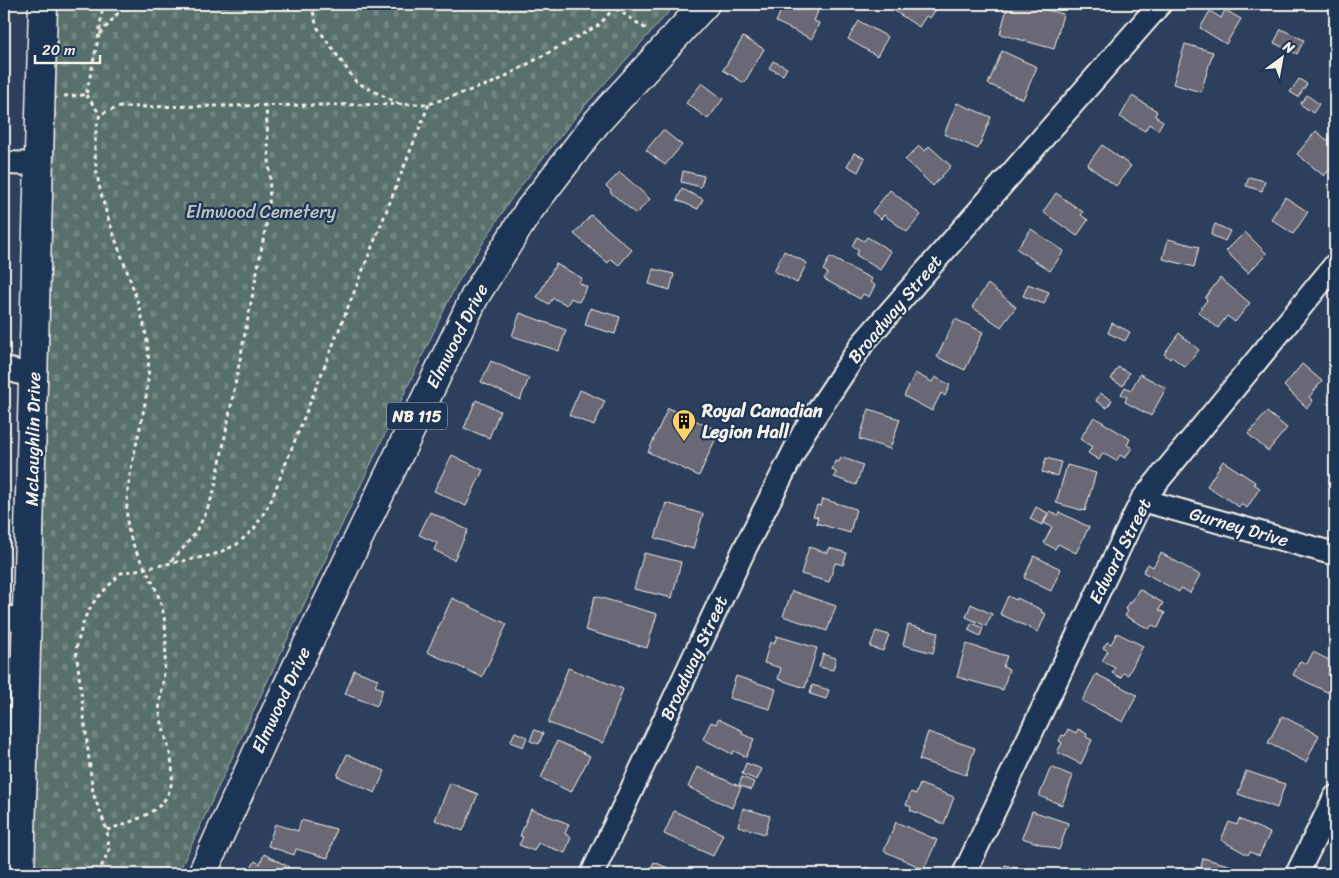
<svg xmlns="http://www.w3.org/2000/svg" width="1339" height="878" font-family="Sriracha,sans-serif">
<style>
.cemetery{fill:url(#cemetery-stones);stroke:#a6b0aa}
.building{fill:#6a6874;stroke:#f4f1e8}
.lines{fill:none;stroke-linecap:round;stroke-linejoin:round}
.minor-casing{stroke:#f4f1e8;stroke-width:26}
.major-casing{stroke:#f4f1e8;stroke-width:31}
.path{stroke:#f4f1e8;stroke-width:3;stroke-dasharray:4 4;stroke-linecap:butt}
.minor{stroke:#1d3557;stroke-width:22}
.major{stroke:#1d3557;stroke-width:28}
.labels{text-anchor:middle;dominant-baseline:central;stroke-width:4.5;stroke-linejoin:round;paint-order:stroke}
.shield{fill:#1d3557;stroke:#b4b9bc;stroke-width:1}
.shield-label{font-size:16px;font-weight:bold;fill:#f4f1e8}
.park-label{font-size:18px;fill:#bec4bd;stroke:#1d3557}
.street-label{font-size:18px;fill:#f4f1e8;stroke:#1d3557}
.poi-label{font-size:18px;font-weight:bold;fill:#f4f1e8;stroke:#1d3557;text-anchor:start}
</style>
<defs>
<pattern id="cemetery-stones" width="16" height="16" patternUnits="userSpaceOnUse" patternTransform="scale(1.25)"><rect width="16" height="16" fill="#59706c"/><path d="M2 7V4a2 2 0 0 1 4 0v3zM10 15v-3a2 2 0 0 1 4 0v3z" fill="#718581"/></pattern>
</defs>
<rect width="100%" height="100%" fill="#2c3f5d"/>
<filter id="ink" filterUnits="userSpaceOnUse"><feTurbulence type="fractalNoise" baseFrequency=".02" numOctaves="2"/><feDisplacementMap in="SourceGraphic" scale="10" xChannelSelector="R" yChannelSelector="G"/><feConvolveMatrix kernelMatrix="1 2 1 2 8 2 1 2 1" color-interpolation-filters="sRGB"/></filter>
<g filter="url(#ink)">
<path class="cemetery" d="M 58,4 L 676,4 L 581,110 L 513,196 L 456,285 L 268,680 L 178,874 L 35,874 Z"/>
<path class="building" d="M 777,4 L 805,4 L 818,11 L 814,21 L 819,23 L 812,39 L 776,22 L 780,13 L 774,10 Z
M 841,4 L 852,4 L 850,8 Z
M 893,4 L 940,4 L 930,18 L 926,16 L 919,27 L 890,8 Z
M 1008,4 L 1025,4 L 1063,14 L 1054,49 L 1000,34 Z
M 1225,10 L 1241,19 L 1226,44 L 1200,28 L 1210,11 L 1221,18 Z
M 859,21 L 888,37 L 877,56 L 848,39 Z
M 1281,29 L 1304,40 L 1297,54 L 1274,43 Z
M 743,37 L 764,49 L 744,83 L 723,70 Z
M 1185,44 L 1213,52 L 1201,92 L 1173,84 Z
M 1002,51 L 1037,67 L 1023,99 L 988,84 Z
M 773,61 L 787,68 L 783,75 L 769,68 Z
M 1299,79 L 1307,84 L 1298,97 L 1290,92 Z
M 702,83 L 723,99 L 708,119 L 686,103 Z
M 1307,95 L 1319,104 L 1313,113 L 1300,104 Z
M 1132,96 L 1157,111 L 1155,116 L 1163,121 L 1158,130 L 1149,124 L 1145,131 L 1120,117 Z
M 957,103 L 991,117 L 978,149 L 944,134 Z
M 663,130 L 682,145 L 665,165 L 646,150 Z
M 1316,131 L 1327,140 L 1335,131 L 1334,174 L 1329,170 L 1324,176 L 1297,154 Z
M 1102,145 L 1131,166 L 1116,186 L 1087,165 Z
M 919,146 L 925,151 L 929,146 L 951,166 L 933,186 L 905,160 Z
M 854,153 L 865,158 L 858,172 L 847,166 Z
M 683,171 L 704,176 L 701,187 L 681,182 Z
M 620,172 L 650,199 L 636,214 L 610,192 L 611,191 L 606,186 Z
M 1249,177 L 1265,181 L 1262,191 L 1246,186 Z
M 682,189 L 703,199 L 698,209 L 677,200 Z
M 890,190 L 921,215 L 907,232 L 884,215 L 881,219 L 872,212 Z
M 1056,193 L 1083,212 L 1081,215 L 1088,220 L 1077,236 L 1043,212 Z
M 1285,197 L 1308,212 L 1293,234 L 1271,219 Z
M 591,215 L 632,250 L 619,265 L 611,259 L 608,263 L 574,234 Z
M 1215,224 L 1230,231 L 1225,241 L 1211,235 Z
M 1031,229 L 1064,251 L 1050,271 L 1017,249 Z
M 1245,232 L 1267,254 L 1248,273 L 1226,251 Z
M 857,237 L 864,241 L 867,237 L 891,251 L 880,270 L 856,255 L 859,250 L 852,246 Z
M 1168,239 L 1199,247 L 1194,267 L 1163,259 Z
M 784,251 L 807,263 L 797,283 L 774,271 Z
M 830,257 L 872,279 L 870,282 L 875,285 L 869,297 L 863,294 L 860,299 L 824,279 L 828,273 L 823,270 Z
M 556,264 L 582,278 L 579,283 L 587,287 L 579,302 L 571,298 L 567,305 L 553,298 L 549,304 L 537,297 Z
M 653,269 L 674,274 L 670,290 L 649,284 Z
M 1220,278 L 1250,303 L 1235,322 L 1227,316 L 1218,328 L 1198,312 L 1207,300 L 1205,298 Z
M 988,284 L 1016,307 L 1001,327 L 972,307 Z
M 1028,284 L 1049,292 L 1044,304 L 1023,296 Z
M 590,308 L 620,317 L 615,334 L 585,325 Z
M 520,313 L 566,330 L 559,351 L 512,336 Z
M 955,319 L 983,332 L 965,370 L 937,357 Z
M 1335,322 L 1335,341 L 1330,336 L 1334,332 L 1330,328 Z
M 1112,323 L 1130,332 L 1125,341 L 1108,333 Z
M 1179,333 L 1199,350 L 1185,367 L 1172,357 L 1170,359 L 1164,354 Z
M 491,361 L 529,378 L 520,400 L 481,382 Z
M 1302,364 L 1322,381 L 1309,397 L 1313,401 L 1307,408 L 1284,386 Z
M 1118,367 L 1129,373 L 1123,386 L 1111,379 Z
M 915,373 L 932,382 L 935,377 L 950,385 L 945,396 L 941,393 L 932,411 L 904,396 Z
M 1140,374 L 1166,388 L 1151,416 L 1125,402 L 1127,397 L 1121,394 L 1125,387 L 1131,390 Z
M 580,390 L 605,401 L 594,426 L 569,415 Z
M 1100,393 L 1112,400 L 1107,408 L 1096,401 Z
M 476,400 L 500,411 L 489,438 L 464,428 Z
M 668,408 L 719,431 L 699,476 L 648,452 Z
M 869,409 L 900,419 L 890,449 L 859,439 Z
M 1267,412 L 1287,428 L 1268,451 L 1248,434 Z
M 1094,417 L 1130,439 L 1127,445 L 1132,448 L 1125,458 L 1120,455 L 1116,461 L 1103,453 L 1099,460 L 1088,453 L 1092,447 L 1080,439 Z
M 452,455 L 483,470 L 466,506 L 434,491 Z
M 841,457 L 863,465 L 856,485 L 834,477 L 836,472 L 832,470 L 835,461 L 839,462 Z
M 1046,458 L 1061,462 L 1057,476 L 1042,472 Z
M 1223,461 L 1255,482 L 1254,484 L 1260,488 L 1247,508 L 1241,504 L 1239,507 L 1207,486 Z
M 1067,465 L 1096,473 L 1085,511 L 1056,503 Z
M 823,499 L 856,509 L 850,533 L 816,523 L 818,517 L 813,516 L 817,505 L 821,506 Z
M 666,503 L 703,514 L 693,549 L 655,538 Z
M 1036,507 L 1048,513 L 1042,525 L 1030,519 Z
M 1050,511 L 1058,515 L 1059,512 L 1089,527 L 1076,553 L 1058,544 L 1055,549 L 1044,543 L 1052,527 L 1044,523 Z
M 430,512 L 468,530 L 454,560 L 434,550 L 437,543 L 419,535 Z
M 809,547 L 828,553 L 829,548 L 847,553 L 843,565 L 835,563 L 829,582 L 801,574 Z
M 644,553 L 681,562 L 672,598 L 634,589 Z
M 1161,553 L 1200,575 L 1190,593 L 1181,588 L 1179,592 L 1143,572 L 1148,564 L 1153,567 Z
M 1034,556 L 1061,569 L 1051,591 L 1024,578 Z
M 1139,589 L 1163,603 L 1159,610 L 1165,613 L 1158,628 L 1152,625 L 1149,629 L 1125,616 L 1128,611 L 1125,609 L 1129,602 L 1131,603 Z
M 792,591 L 836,606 L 827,631 L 783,616 Z
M 595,596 L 657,614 L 647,648 L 585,630 Z
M 1008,596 L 1016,600 L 1017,598 L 1042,610 L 1041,612 L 1046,614 L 1038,632 L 1000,614 Z
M 452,598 L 507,624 L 482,677 L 427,652 Z
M 971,604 L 992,614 L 986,626 L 966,617 Z
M 1335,611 L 1335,627 L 1331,625 Z
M 972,623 L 983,628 L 980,636 L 968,630 Z
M 908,625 L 938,633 L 933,653 L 903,645 Z
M 876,631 L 889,635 L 883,651 L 870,647 Z
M 1117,633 L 1143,646 L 1128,675 L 1123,673 L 1121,678 L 1112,673 L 1115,668 L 1102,661 L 1108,651 L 1103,648 L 1107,642 L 1111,644 Z
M 777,636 L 817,648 L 805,688 L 778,679 L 781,668 L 764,663 L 770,642 L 774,644 Z
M 966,644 L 1007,656 L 1003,667 L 1009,669 L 1003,690 L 957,677 Z
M 1313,652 L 1335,663 L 1335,696 L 1293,675 L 1300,661 L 1307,664 Z
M 823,654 L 836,658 L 833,670 L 819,667 Z
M 568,668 L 623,689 L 603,743 L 548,723 Z
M 354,670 L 378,679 L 375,686 L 383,689 L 377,706 L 345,694 Z
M 1096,674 L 1137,695 L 1123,722 L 1082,701 Z
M 736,676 L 776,689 L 770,709 L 729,698 Z
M 812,685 L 829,690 L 826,699 L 810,694 Z
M 1282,716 L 1319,735 L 1306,762 L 1268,743 Z
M 718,719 L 743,731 L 742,734 L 754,739 L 746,757 L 734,751 L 732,754 L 703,739 L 711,722 L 716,724 Z
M 1068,729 L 1076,733 L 1078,729 L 1087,734 L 1086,737 L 1092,740 L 1081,764 L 1057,752 L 1062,743 L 1059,741 L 1062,735 L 1065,736 Z
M 534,730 L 543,733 L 539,744 L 530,741 Z
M 515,732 L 527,737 L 523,747 L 510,742 Z
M 928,732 L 975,748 L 966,775 L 919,760 Z
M 557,741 L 590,756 L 571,792 L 541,778 Z
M 347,754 L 385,771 L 375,793 L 337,776 Z
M 746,763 L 762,769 L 757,780 L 742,774 Z
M 697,767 L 741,787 L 732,808 L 688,787 Z
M 1051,767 L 1073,776 L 1062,805 L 1039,796 Z
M 1246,771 L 1285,784 L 1277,808 L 1238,794 Z
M 742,777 L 754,782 L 751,790 L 739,785 Z
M 450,783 L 478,794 L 463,831 L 435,820 Z
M 920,784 L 954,797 L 944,824 L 910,810 L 911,807 L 906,805 L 911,792 L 916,794 Z
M 743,808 L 770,816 L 765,834 L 738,826 Z
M 531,809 L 569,824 L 565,834 L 571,837 L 565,853 L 538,843 L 534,851 L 519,845 L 523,837 L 520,836 Z
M 674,811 L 723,834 L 713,856 L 664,834 Z
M 1032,811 L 1068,823 L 1059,850 L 1022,838 Z
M 1239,819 L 1270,833 L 1259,856 L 1250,852 L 1248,855 L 1221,840 L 1229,822 L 1237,825 Z
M 301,820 L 336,829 L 328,858 L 296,849 L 294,855 L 268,846 L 275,824 L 298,831 Z
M 896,822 L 937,840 L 924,869 L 884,851 Z
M 264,854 L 289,867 L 288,868 L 300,874 L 248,874 L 255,861 L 260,864 Z
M 1203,858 L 1243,869 L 1241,874 L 1193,874 L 1195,867 L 1201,868 Z
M 654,862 L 682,874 L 648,874 Z
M 1005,865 L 1038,874 L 1002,874 Z
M 866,867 L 875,871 L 884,874 L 862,874 Z
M 511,870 L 518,872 L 524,874 L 509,874 Z"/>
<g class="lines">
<g class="minor-casing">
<path id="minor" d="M 4,163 L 39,164
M 4,368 L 34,377
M 1142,500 L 1335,554
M 4,616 L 28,623
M 592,874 L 746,546 L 804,432 L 863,343 L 1160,4
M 964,874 L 1142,500 L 1335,265
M 1297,874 L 1335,797"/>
</g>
<g class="major-casing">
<path id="major" d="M 20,874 L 43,4
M 202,874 L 287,687 L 475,296 L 529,210 L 596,123 L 705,4"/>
</g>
<path class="path" d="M 311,4 L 317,27 L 356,82 L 399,104
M 609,4 L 648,30
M 100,34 L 126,4
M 86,95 L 100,114
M 64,96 L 86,95 L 99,35 L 103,4
M 171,561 C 195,537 204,521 215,488 L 269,210 L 270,177 L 266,106
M 107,830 C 126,823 156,816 167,796 C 181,769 164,741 160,713 C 158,704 162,692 163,682 C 166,654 169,625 159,598 C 150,570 129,550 127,519 C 124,456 158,401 146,335 C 134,266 78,183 100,114 L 120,107 L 429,104 L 495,82 L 599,25 L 614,8
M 98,874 L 109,850 L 107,830 L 93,793 L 76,649 L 84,619 L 95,600 L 121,573 L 213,555 L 236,545 L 254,529 L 270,503 L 429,104"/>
<use href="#minor" class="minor"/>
<use href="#major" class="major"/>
</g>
</g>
<defs>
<g id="building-pin" transform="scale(1.25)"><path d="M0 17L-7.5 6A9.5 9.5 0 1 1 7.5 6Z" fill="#ffd166" stroke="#1d3557"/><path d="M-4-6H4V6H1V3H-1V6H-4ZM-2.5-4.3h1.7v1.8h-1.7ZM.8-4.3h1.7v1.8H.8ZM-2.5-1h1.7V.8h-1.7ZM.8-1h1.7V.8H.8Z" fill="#111"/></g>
</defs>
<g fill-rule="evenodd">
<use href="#building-pin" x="684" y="421"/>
</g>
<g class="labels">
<rect class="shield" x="387" y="402.5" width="60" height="27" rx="4"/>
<g class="shield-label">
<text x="417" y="416">NB 115</text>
</g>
<g class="park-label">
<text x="261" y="212">Elmwood Cemetery</text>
</g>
<g class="street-label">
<text transform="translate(895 309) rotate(-50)">Broadway Street</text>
<text transform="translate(457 336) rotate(-63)">Elmwood Drive</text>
<text transform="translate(33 439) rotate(-89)">McLaughlin Drive</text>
<text transform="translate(1239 527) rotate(16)">Gurney Drive</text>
<text transform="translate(1120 551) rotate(-63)">Edward Street</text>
<text transform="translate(694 658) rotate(-65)">Broadway Street</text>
<text transform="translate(281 700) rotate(-65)">Elmwood Drive</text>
</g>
<g class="poi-label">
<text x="702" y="411">Royal Canadian<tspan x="702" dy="21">Legion Hall</tspan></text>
</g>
</g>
<rect width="1339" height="878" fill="none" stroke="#1d3557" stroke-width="20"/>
<rect x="10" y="10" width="1319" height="858" fill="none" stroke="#f4f1e8" stroke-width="2" filter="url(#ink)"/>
<g transform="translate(1282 58) rotate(32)" stroke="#1d3557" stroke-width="4" paint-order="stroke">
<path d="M0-4L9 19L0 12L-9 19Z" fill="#f4f1e8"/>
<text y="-8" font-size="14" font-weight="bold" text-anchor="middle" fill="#f4f1e8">N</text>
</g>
<path d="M35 55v8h65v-8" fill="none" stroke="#f4f1e8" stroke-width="2.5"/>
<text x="42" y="55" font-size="15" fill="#f4f1e8" stroke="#1d3557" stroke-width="4" paint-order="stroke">20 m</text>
</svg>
